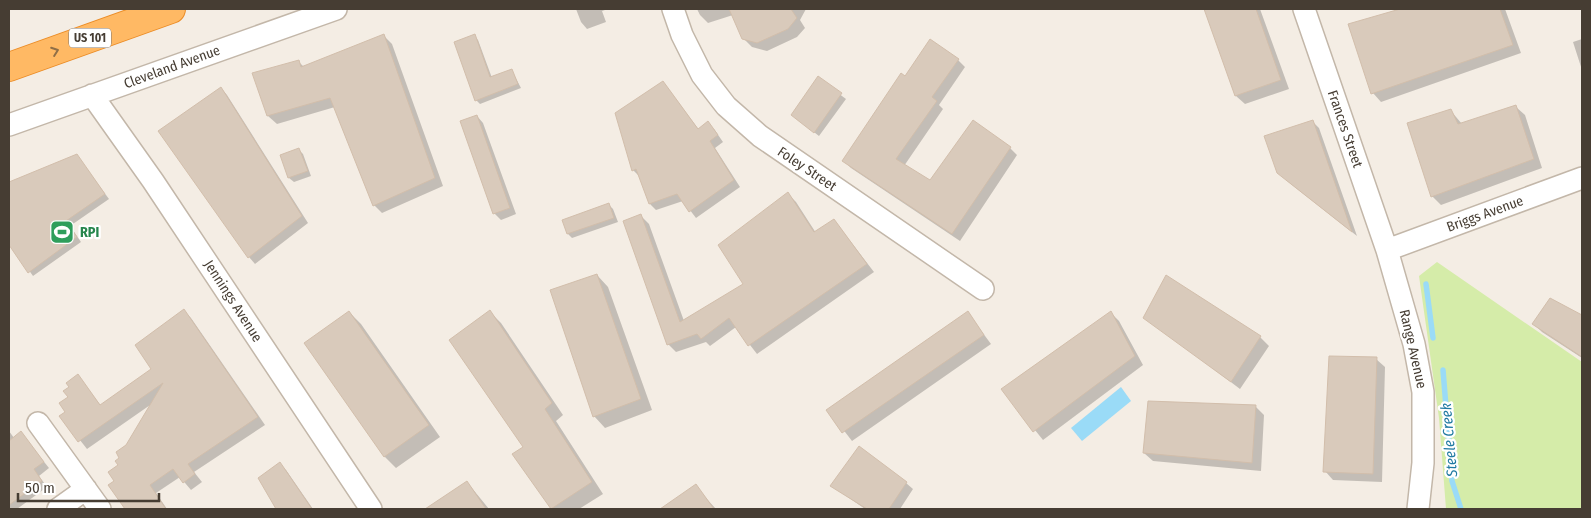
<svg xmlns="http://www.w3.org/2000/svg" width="1591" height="518" font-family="'Fira Sans Condensed',sans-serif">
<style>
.green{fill:#d5eca9}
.water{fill:#9adbf7}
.shadow{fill:#0003}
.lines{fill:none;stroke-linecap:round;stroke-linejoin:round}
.stream{stroke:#9adbf7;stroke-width:5.5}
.building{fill:#d9cabb;stroke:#d2beab}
.minor-casing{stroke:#c3b7a9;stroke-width:24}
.highway-casing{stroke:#eb8c26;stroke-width:30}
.minor{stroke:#fff;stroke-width:21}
.highway{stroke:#ffb964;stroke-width:28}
.oneway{stroke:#906f47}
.labels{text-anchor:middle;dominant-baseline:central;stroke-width:4.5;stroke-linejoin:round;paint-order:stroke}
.shield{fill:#fff;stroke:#7e7770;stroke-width:1}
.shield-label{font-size:12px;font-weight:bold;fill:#463d33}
.street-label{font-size:14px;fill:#463d33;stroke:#fff}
.leisure-label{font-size:14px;font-weight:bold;fill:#27864d;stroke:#fff;text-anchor:start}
.water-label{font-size:15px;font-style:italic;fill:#207aa2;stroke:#fff}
</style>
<rect width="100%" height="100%" fill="#f4ede4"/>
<path class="green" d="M 1437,262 L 1582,362 L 1582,509 L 1446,509 L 1439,418 L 1419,276 Z"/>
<path class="water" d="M 1121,387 L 1131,401 L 1082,441 L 1071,428 Z"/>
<path class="shadow" d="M 576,9 L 608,9 L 602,11 L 606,22 L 587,29 L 581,22 Z
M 697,9 L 806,9 L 800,20 L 805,28 L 797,37 L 767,51 L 752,47 L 743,38 L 733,15 L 708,23 L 700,15 Z
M 1206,9 L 1260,9 L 1289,89 L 1245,104 L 1236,96 Z
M 1404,9 L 1505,9 L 1521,53 L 1381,102 L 1373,93 L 1350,25 Z
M 384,36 L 392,44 L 443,186 L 382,213 L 374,205 L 335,107 L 277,124 L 268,116 L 298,61 L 304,67 Z
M 474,36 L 478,40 L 492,78 L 512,71 L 521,88 L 480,104 L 476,100 Z
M 1582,39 L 1582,70 L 1573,42 Z
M 958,60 L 965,67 L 939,105 L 943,109 L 904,166 L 931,182 L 1010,148 L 1017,155 L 960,241 L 851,168 L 844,161 L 905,78 Z
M 818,78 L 846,99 L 819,136 L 797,119 Z
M 663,82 L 699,130 L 714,129 L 723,142 L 715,148 L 740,187 L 696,218 L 683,201 L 656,210 L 650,204 L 639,176 L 633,170 L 617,114 Z
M 221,88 L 227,95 L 308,223 L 255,264 L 249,257 Z
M 1516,107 L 1525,115 L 1542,168 L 1441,205 L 1432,196 L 1451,111 L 1462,124 Z
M 477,116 L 483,123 L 516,214 L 501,220 L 494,213 Z
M 1313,122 L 1319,128 L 1357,236 L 1286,180 Z
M 299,150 L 303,154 L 311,176 L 294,182 L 289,178 L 282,156 Z
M 77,156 L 109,199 L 70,226 L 81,242 L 33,276 L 9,242 L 9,184 Z
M 788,194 L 796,202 L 816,233 L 834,220 L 874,272 L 757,354 L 736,327 L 710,346 L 706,342 L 676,352 L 668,344 L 641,216 L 649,224 L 684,321 L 745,284 Z
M 609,205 L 613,209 L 618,222 L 572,238 L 568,234 Z
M 597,275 L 608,287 L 652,410 L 605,428 L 594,416 Z
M 1167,277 L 1260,337 L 1269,346 L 1240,389 L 1145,317 Z
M 1550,300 L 1582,317 L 1582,358 L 1542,332 L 1534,324 Z
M 184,311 L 191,318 L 265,425 L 194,472 L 202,482 L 191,490 L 180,477 L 156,493 L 167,509 L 127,509 L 110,485 L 116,481 L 121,458 L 153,403 L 87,449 L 61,416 L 67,412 L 70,387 L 78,376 L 101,406 L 153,369 Z
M 489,311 L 501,323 L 563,415 L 556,421 L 603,494 L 579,509 L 551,509 L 524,447 Z
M 349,312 L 361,324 L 440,437 L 396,468 L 385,457 Z
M 968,313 L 991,344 L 852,441 L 828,410 Z
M 1111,313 L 1119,321 L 1143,365 L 1043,440 L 1002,389 Z
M 1376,359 L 1385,367 L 1382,482 L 1333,480 L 1325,471 Z
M 1255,406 L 1264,415 L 1261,471 L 1153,461 L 1144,453 Z
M 9,431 L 14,438 L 21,433 L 49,468 L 39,476 L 47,487 L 17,509 L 9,509 Z
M 279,464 L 286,470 L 313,509 L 277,509 L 260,478 Z
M 467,482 L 489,509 L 427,509 Z
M 906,483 L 913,489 L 900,509 L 865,509 L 832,486 Z
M 695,486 L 716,509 L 662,509 Z"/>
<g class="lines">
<path class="stream" d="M 1426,284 L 1433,338
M 1443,370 L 1452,481 L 1461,509"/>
</g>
<path class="building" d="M 729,9 L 791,9 L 797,18 L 788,29 L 757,43 L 742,39 Z
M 1204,9 L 1256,9 L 1281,80 L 1235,96 Z
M 1400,9 L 1500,9 L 1513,45 L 1371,94 L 1348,24 Z
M 384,34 L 435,178 L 373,206 L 330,98 L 267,116 L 252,73 L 299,60 L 301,67 Z
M 475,34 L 490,77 L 512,69 L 518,84 L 475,101 L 454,42 Z
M 930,39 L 959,59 L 932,97 L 937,101 L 896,159 L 930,180 L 973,120 L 1011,147 L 952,234 L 842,161 L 901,73 L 905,76 Z
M 818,76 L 842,93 L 814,133 L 791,115 Z
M 663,81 L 698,129 L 708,121 L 718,135 L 710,141 L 734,180 L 689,212 L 677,194 L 649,204 L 636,169 L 632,171 L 615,113 Z
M 221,87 L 302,216 L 248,258 L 158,131 Z
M 1516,105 L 1534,159 L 1431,197 L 1407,123 L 1451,109 L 1458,124 Z
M 477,115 L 510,208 L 493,214 L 460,121 Z
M 1313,120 L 1352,232 L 1277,173 L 1264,136 Z
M 299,148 L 308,171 L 288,178 L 280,155 Z
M 77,154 L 105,194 L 66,221 L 77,237 L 28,273 L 9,245 L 9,182 Z
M 788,192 L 814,232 L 834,219 L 867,264 L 748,346 L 729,318 L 701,339 L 697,334 L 667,345 L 623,221 L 641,214 L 680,322 L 743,284 L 718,245 Z
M 609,203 L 614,218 L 567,234 L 562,220 Z
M 597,274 L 641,399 L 593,417 L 550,290 Z
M 1166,275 L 1261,336 L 1231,382 L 1143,318 Z
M 1550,298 L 1582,315 L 1582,357 L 1532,324 Z
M 184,309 L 258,417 L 188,464 L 195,474 L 183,483 L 173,469 L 150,485 L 166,509 L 125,509 L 108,485 L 114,481 L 108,472 L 118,465 L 115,461 L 119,458 L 116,452 L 126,445 L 163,383 L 78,442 L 59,416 L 65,412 L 59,403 L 68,397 L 63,391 L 69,387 L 66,383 L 78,374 L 100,405 L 151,369 L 135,345 Z
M 490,310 L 552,403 L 545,409 L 592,482 L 551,509 L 512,454 L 523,447 L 449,340 Z
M 349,311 L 429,425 L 384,457 L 304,343 Z
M 968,311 L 984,335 L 842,433 L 826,410 Z
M 1111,311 L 1135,356 L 1033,432 L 1001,389 Z
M 1329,356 L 1377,357 L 1373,474 L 1323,472 Z
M 1148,401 L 1256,405 L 1252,463 L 1143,453 Z
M 21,431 L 44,462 L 34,469 L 42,481 L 9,505 L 9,441 Z
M 859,446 L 907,482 L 889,509 L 867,509 L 830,486 Z
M 280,462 L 312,509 L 276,509 L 258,478 Z
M 467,481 L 486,509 L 425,509 Z
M 696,484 L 714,509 L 660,509 Z"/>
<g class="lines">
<g class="minor-casing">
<path id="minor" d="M 673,9 L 682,35 L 702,75 L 726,106 L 760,136 L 983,289
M 1304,9 L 1387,250 L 1414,344 L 1423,392 L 1423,463 L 1418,509
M 92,95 L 153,181 L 371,509
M 9,125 L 336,9
M 1387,250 L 1582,178
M 38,423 L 100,509
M 58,509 L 86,489"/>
</g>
<g class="highway-casing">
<path id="highway" d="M 9,67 L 171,9"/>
</g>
<use href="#minor" class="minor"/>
<use href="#highway" class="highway"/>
</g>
<defs><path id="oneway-chevron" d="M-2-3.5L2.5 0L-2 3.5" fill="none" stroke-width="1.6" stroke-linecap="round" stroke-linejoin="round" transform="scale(1.25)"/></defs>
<use class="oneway" href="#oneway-chevron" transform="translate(55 51) rotate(-20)"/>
<defs>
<g id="stadium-square" transform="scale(1.25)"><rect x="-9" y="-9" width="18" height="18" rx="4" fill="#2e9e5b" stroke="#fff"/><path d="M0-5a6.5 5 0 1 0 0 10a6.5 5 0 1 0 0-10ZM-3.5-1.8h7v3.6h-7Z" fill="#fff"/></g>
</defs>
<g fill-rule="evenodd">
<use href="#stadium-square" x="62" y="232"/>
</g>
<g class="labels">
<rect class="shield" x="69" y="28.5" width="42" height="19" rx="4"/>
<g class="shield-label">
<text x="90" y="38">US 101</text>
</g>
<g class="street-label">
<text transform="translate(172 67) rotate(-20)">Cleveland Avenue</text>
<text transform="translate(1345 129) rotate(71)">Frances Street</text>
<text transform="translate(807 169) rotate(34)">Foley Street</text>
<text transform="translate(1485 214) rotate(-20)">Briggs Avenue</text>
<text transform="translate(233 301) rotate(57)">Jennings Avenue</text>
<text transform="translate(1413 349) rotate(77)">Range Avenue</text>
</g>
<g class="leisure-label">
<text x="80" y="232">RPI</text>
</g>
<g class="water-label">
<text transform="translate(1449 440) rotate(-95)">Steele Creek</text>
</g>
</g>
<rect width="1591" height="518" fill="none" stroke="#463d33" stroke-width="20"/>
<path d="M18 493v8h141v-8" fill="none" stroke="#463d33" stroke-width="2.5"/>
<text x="25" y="493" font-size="15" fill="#463d33" stroke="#ffffff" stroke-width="4" paint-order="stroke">50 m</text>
</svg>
